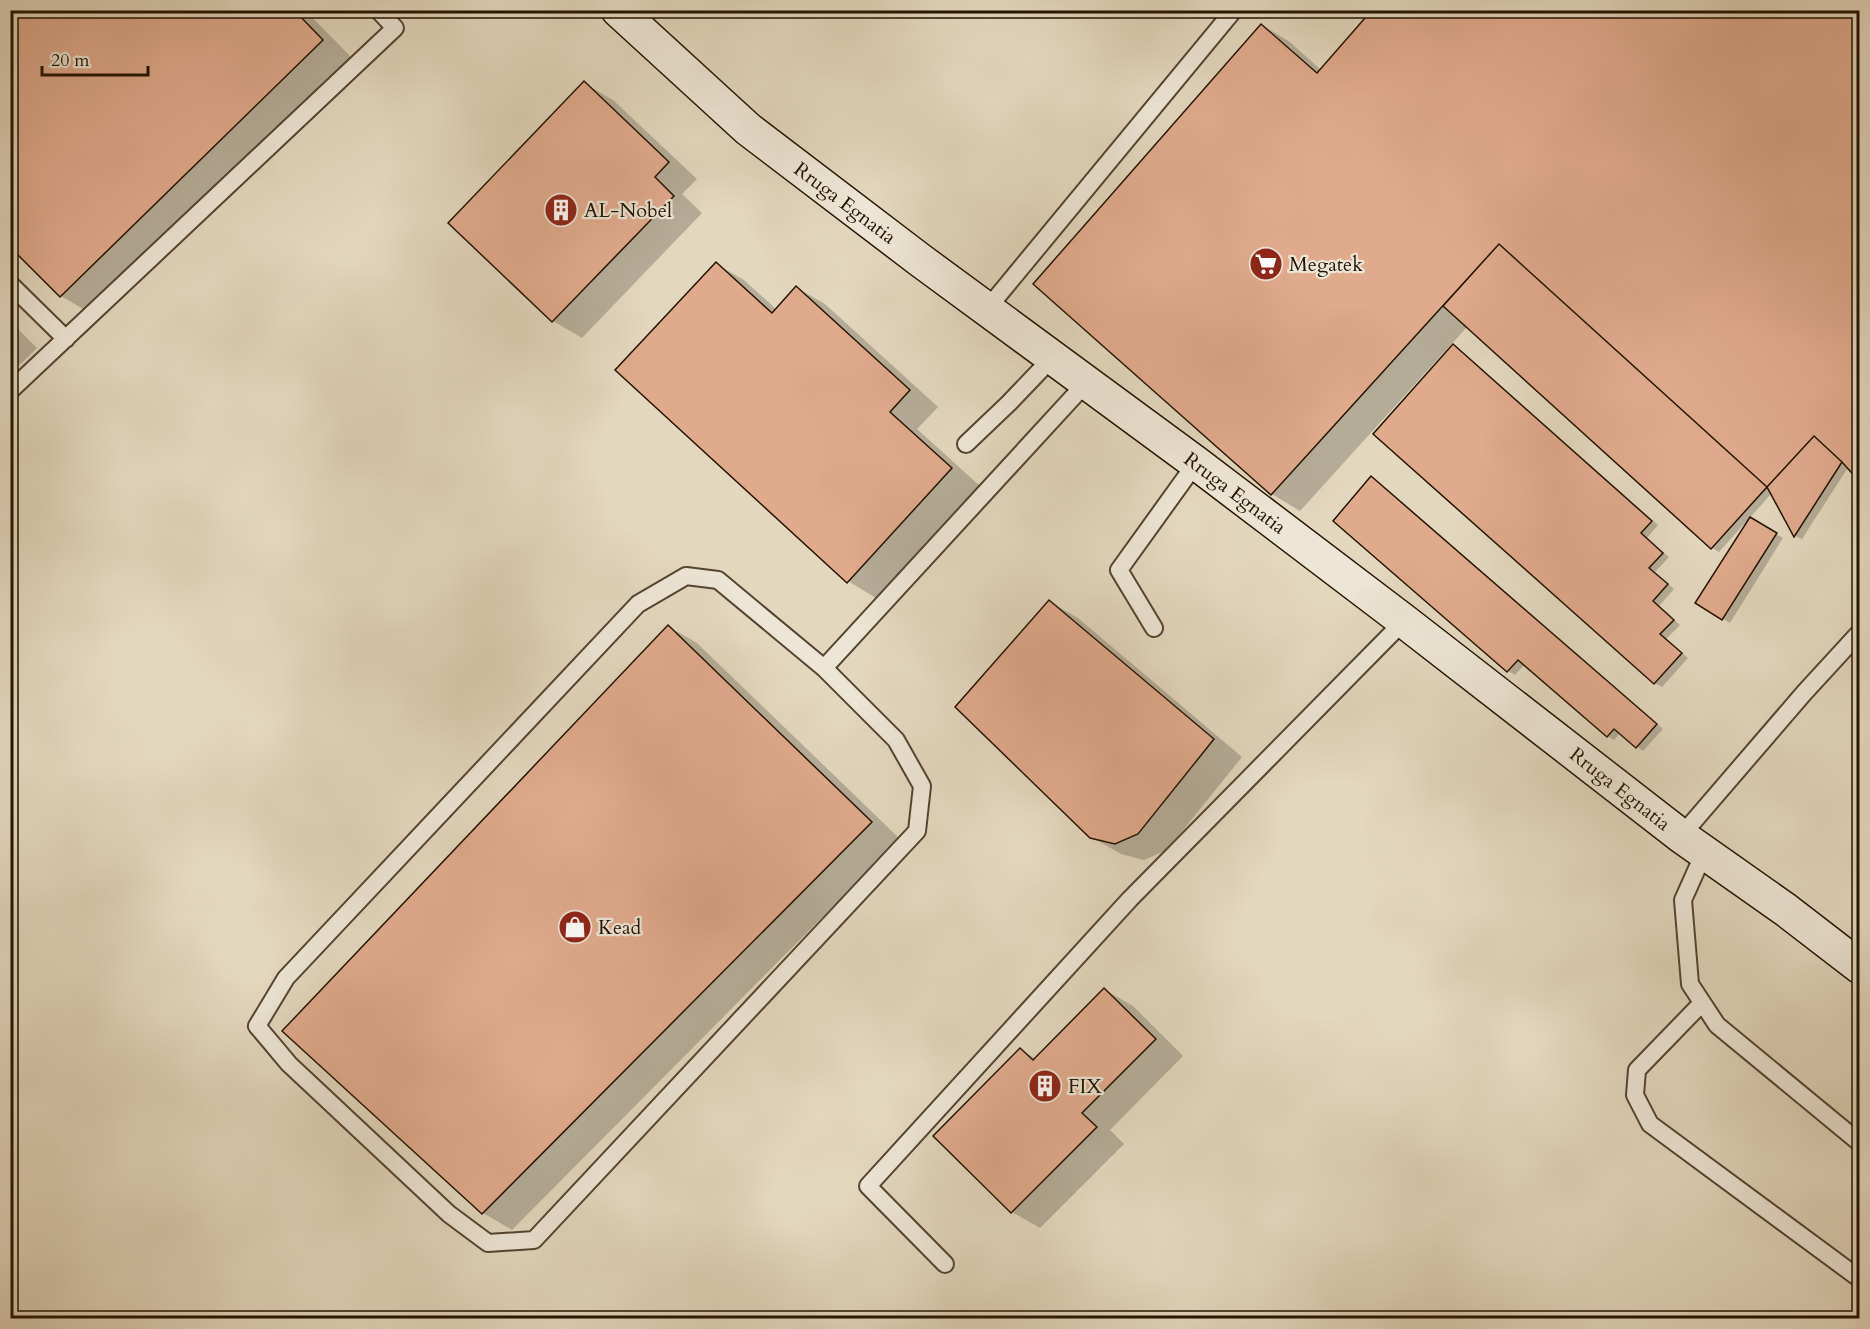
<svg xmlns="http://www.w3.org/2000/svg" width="1870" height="1329" font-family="Cardo,serif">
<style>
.shadow{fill:#0003}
.building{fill:#e0aa8d;stroke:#231300;stroke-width:1.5}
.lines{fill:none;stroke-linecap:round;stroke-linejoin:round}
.service-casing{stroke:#534430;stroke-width:20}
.secondary-casing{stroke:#231300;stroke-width:36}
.service{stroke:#ede5d5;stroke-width:16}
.secondary{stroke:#ede5d5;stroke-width:33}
.labels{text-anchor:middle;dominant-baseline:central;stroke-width:4.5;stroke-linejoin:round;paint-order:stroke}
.street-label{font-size:20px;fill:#231300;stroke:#ede5d5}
.poi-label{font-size:20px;fill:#231300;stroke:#ede5d5;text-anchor:start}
</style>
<rect width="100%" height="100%" fill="#e3d7be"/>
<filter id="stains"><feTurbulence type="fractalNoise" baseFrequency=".00333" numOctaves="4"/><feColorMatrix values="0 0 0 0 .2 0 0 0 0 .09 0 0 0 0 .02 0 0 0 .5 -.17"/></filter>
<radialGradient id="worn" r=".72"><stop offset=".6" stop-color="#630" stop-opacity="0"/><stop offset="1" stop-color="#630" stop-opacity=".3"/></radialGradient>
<path class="shadow" d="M 14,10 L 305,10 L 351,57 L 90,313 L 61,296 L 10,245 L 10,14 Z
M 1860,10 L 1860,479 L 1849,466 L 1802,539 L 1795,536 L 1772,493 L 1719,552 L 1712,548 L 1467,327 L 1300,511 L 1272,494 L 1035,284 L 1262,25 L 1290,42 L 1321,70 Z
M 584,83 L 613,100 L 697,179 L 682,194 L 702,213 L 582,338 L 553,321 L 450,223 Z
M 716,264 L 744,280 L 777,310 L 797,288 L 825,304 L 938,407 L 917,429 L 980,486 L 876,598 L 848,581 Z
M 10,321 L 37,348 L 10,374 Z
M 1454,346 L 1460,350 L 1658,525 L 1647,538 L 1669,557 L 1655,572 L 1674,589 L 1659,606 L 1680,625 L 1666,639 L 1688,658 L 1662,687 L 1655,683 L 1375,434 Z
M 1372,478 L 1663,729 L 1643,751 L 1620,733 L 1614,740 L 1607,736 L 1525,664 L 1515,675 L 1508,671 L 1335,521 Z
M 1751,519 L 1783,538 L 1730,623 L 1697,603 Z
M 1050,602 L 1078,618 L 1242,757 L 1167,850 L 1144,860 L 1121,854 L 1091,837 Z
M 669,627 L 697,643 L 900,839 L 512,1230 L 483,1213 L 284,1031 Z
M 1105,990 L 1133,1006 L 1183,1056 L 1110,1130 L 1124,1144 L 1040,1228 L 1012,1212 L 1020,1049 L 1036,1059 Z"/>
<path class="building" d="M 12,10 L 294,10 L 323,40 L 60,297 L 10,247 Z
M 1372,10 L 1860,10 L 1858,480 L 1842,462 L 1814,436 L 1767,487 L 1499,244 L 1271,495 L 1033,284 L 1261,24 L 1317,73 Z
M 584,81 L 669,162 L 655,177 L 674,196 L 552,322 L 448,223 Z
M 1499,244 L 1767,487 L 1711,549 L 1443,306 Z
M 716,262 L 772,313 L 796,286 L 910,390 L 890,412 L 952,468 L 847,583 L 615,370 Z
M 1453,344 L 1652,521 L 1641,533 L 1663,553 L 1649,568 L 1668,584 L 1653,601 L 1674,620 L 1660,634 L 1682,653 L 1654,684 L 1373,434 Z
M 1814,436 L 1842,462 L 1794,537 L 1767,487 Z
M 1371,476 L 1657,724 L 1636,748 L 1614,729 L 1607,737 L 1518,660 L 1507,672 L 1333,521 Z
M 1750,517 L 1777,533 L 1722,620 L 1695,603 Z
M 1049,600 L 1214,739 L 1138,834 L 1115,844 L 1090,838 L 955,707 Z
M 668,625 L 872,822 L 482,1214 L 282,1031 Z
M 1104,988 L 1156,1039 L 1082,1113 L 1097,1127 L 1011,1213 L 933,1136 L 1020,1048 L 1033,1060 Z"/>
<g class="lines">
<g class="service-casing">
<path id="service" d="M 10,284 L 66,339
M 987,309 L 1234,10
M 10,391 L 395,28 L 378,10
M 966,444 L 1009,403 L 1052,358
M 686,576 L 718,580 L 824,668 L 896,740 L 922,786 L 917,831 L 534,1240 L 488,1243 L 449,1214 L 289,1064 L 257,1026 L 286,978 L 638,604 Z
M 1154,628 L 1119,570 L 1196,463
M 824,668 L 1086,383
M 1681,836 L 1804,693 L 1860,632
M 1704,853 L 1683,900 L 1690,984 L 1717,1025 L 1860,1143
M 1702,1003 L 1637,1070 L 1635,1095 L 1650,1124 L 1860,1279
M 945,1264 L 868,1186 L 1130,899 L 1404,621"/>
</g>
<g class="secondary-casing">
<path id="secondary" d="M 618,10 L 748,129 L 920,260 L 1196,463 L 1404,621 L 1681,836 L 1786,910 L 1860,967"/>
</g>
<use href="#service" class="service"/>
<use href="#secondary" class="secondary"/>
</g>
<defs>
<g id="building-disc" transform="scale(1.725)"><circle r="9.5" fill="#8f2418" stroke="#ede5d5"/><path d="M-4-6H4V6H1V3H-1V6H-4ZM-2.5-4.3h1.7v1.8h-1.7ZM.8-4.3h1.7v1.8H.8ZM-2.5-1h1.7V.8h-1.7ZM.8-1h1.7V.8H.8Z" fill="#fff"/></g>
<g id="supermarket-disc" transform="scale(1.725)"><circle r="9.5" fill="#8f2418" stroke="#ede5d5"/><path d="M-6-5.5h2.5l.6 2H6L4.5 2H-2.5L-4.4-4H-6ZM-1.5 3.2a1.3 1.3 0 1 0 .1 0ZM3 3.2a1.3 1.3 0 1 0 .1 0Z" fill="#fff"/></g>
<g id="shop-disc" transform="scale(1.725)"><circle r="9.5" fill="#8f2418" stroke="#ede5d5"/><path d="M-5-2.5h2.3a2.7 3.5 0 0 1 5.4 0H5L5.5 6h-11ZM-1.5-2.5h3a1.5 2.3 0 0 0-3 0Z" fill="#fff"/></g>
</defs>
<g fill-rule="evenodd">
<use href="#building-disc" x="561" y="210"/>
<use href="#supermarket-disc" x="1266" y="264"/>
<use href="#shop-disc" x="575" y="927"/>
<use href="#building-disc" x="1045" y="1086"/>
</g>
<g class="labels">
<g class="street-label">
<text transform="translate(845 203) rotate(37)">Rruga Egnatia</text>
<text transform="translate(1235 493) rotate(37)">Rruga Egnatia</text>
<text transform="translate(1620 789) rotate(38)">Rruga Egnatia</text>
</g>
<g class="poi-label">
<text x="584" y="210">AL-Nobel</text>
<text x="1289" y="264">Megatek</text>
<text x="598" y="927">Kead</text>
<text x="1068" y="1086">FIX</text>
</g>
</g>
<rect width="1870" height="1329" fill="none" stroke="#e3d7be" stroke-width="36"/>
<rect x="12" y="12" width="1846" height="1305" fill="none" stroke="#231300" stroke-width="3"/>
<rect x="18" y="18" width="1834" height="1293" fill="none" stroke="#231300" stroke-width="1.5"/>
<path d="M42 66v9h106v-9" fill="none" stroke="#231300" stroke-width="3"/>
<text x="51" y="66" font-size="18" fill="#231300" stroke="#ede5d5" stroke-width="4.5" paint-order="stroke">20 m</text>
<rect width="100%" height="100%" filter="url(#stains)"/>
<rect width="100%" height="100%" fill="url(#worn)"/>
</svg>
